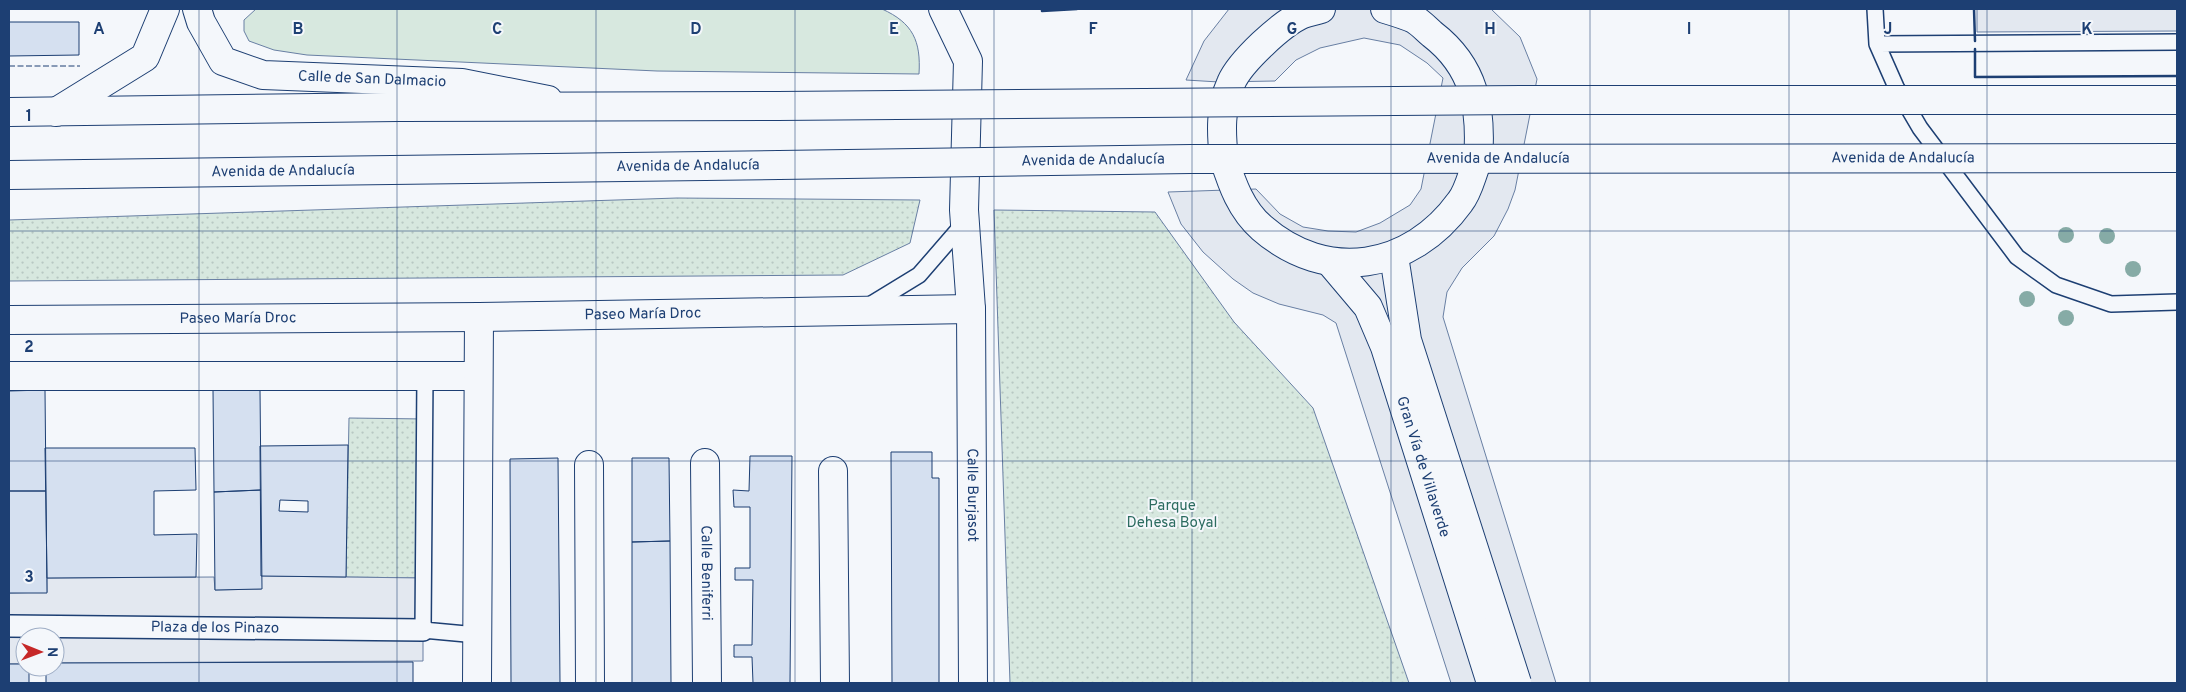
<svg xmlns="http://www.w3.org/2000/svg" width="2186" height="692" font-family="Overpass,sans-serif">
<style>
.park{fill:url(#park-dots);stroke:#687fa3}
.garden{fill:#d7e8df;stroke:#687fa3}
.parking{fill:#e3e8f0;stroke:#687fa3}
.building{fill:#d5e0f0;stroke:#1d3f73;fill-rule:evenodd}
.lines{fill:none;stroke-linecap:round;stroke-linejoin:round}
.service-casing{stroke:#1d3f73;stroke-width:18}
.pedestrian-casing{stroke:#1d3f73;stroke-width:24}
.minor-casing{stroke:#1d3f73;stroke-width:30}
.primary-casing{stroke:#1d3f73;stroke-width:30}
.service{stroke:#f4f7fb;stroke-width:15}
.pedestrian{stroke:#f4f7fb;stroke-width:21}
.minor{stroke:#f4f7fb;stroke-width:28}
.primary{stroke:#f4f7fb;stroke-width:28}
.tertiary-bridge-casing{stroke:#1d3f73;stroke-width:30;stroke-linecap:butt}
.primary-bridge-casing{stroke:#1d3f73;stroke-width:30;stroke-linecap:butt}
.tertiary-bridge{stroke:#f4f7fb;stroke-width:28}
.primary-bridge{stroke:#f4f7fb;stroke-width:28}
.fence{stroke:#1d3f73;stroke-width:1;stroke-dasharray:6 2.5;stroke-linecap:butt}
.wall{stroke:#1d3f73;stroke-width:2.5}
.tree{fill:#86aba6}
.grid{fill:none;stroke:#1d3f73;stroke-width:1;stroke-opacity:0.55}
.labels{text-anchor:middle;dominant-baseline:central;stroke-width:4;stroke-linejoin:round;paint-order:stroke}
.street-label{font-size:15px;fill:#1d3f73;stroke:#f4f7fb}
.park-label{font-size:15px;fill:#2c6c60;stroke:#f4f7fb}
.grid-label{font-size:16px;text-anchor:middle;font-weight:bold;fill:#1d3f73;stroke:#f4f7fb;stroke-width:4;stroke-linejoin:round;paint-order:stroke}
</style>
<defs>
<pattern id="park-dots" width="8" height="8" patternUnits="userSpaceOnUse" patternTransform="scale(1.25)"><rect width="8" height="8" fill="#d7e8df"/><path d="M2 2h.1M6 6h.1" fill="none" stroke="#b8c8c3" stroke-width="1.8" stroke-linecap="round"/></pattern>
</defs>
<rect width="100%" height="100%" fill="#f4f7fb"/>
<path class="park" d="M 677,198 L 920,200 L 910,243 L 843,275 L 9,281 L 9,220 Z
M 994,210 L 1155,212 L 1234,322 L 1313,408 L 1409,683 L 1010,683 Z
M 349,418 L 425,419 L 423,578 L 346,577 Z"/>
<path class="garden" d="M 256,9 L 882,9 C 913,23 921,41 919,74 L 657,71 L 307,55 L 274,50 L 249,41 L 244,31 L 244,20 Z"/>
<path class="parking" d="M 1229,9 L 1491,9 L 1520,37 L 1537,79 L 1515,190 L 1508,209 L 1494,236 L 1462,268 L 1447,292 L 1443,317 L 1556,683 L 1451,683 L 1336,323 L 1323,315 L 1279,304 L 1253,293 L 1233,279 L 1203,252 L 1181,224 L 1168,192 L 1256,189 L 1280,214 L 1303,227 L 1328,231 L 1356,232 L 1380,223 L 1410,205 L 1421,189 L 1443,78 L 1427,63 L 1400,45 L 1364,38 L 1320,48 L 1296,60 L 1275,81 L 1219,82 L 1186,80 L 1204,41 Z
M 1977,9 L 2177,9 L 2177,31 L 1977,32 Z
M 261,576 L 423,578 L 423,661 L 55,663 L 55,637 L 25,637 L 25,664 L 9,664 L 9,593 L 47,592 L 47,578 L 214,577 L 215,590 L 261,589 Z"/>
<path class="building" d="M 9,22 L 79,22 L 79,55 L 9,56 Z
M 45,390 L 46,491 L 9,491 L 9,391 Z
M 213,390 L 260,390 L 261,490 L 214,492 Z
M 348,445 L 346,577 L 261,576 L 260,446 ZM 280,500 L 308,501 L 308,512 L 279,511 Z
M 45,448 L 195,448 L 196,490 L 154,491 L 154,535 L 197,534 L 196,577 L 47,578 Z
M 891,452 L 932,452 L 932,478 L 939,478 L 939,683 L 892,683 Z
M 750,456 L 792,456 L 790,683 L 753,683 L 752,657 L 734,657 L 734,645 L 752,645 L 753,580 L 735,580 L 735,568 L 750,568 L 750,507 L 734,507 L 733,490 L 749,491 Z
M 558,458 L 560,683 L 511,683 L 510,459 Z
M 632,458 L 669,458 L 670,541 L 632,542 Z
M 261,490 L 262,589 L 215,590 L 214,492 Z
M 9,491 L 46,491 L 47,593 L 9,593 Z
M 670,541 L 671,683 L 632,683 L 632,542 Z
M 413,662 L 413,683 L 46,683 L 46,667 L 55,667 L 55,663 Z
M 9,664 L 25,664 L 25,667 L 29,667 L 29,683 L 9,683 Z"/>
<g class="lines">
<g class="service-casing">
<path id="service" d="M 1875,9 L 1877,44 L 1896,87 L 1920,128 L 2017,257 L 2056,285 L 2111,304 L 2177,302
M 1877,44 L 2177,42
M 865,308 L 919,275 L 965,222
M 425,375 L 423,630 L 477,635"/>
</g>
<g class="pedestrian-casing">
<g id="pedestrian">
<path id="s1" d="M 9,626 L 423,630"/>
</g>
</g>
<g class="minor-casing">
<g id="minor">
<path id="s2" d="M 197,9 L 201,22 L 223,61 L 263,75 L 462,83 L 548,100"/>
<path id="s3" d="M 943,9 L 968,61 L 964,210 L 971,309 L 973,683"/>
<path d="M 56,112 L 145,57 L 165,9"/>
<path id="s4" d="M 9,320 L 479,317 L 971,309"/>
<path d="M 9,376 L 478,376"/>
<path id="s5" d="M 705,463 L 707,683"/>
<path d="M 589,465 L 590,683"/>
<path d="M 833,471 L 835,683"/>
<path d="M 477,683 L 479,317"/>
</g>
</g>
<g class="primary-casing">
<g id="primary">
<path d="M 1385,9 C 1395,12 1405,15 1414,19 C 1421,23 1426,29 1432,34 C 1475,67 1482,109 1478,160"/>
<path d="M 9,112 L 398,107 L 777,106"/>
<path d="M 1224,159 C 1221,133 1220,107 1231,83 C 1240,62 1282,23 1303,14 C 1309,12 1315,11 1321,9"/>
<path id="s6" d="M 9,175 L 779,165"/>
</g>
</g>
<use href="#service" class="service"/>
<use href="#pedestrian" class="pedestrian"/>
<use href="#minor" class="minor"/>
<use href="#primary" class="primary"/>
<g class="tertiary-bridge-casing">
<g id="tertiary-bridge">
<path d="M 1394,256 L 1407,340 L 1517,683"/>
<path id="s7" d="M 1330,262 L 1368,307 L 1385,347 L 1491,683"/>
</g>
</g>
<g class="primary-bridge-casing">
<g id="primary-bridge">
<path d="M 777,106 L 1521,100 L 2177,100"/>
<path d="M 1224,159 C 1232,184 1241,210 1262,228 C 1326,284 1411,270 1460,202 C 1469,191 1472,173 1478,160"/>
<path id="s8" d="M 779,165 L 1191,159 L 2177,158"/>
</g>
</g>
<use href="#tertiary-bridge" class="tertiary-bridge"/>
<use href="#primary-bridge" class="primary-bridge"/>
<path class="fence" d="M 9,66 L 80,66"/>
<path class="wall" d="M 1042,9 L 1042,11 L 1077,9
M 1974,9 L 1975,41
M 1975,49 L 1975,77 L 2177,76"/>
</g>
<g class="tree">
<circle cx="2066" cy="235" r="8"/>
<circle cx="2107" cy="236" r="8"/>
<circle cx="2133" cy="269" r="8"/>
<circle cx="2027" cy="299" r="8"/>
<circle cx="2066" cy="318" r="8"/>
</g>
<path class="grid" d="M 199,9 L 199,683M 397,9 L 397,683M 596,9 L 596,683M 795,9 L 795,683M 994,9 L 994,683M 1192,9 L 1192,683M 1391,9 L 1391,683M 1590,9 L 1590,683M 1789,9 L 1789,683M 1987,9 L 1987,683M 9,231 L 2177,231M 9,461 L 2177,461"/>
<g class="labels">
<g class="street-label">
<text stroke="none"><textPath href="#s2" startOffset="210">Calle de San Dalmacio</textPath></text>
<text stroke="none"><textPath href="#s8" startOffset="1124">Avenida de Andalucía</textPath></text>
<text stroke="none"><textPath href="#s8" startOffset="314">Avenida de Andalucía</textPath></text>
<text stroke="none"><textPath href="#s8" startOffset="719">Avenida de Andalucía</textPath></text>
<text stroke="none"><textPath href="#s6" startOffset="679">Avenida de Andalucía</textPath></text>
<text stroke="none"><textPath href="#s6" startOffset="274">Avenida de Andalucía</textPath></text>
<text stroke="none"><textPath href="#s4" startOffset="634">Paseo María Droc</textPath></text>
<text stroke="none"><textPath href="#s4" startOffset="229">Paseo María Droc</textPath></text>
<text stroke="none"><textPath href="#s7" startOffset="228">Gran Vía de Villaverde</textPath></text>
<text stroke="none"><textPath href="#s3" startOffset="492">Calle Burjasot</textPath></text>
<text stroke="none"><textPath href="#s5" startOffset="110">Calle Beniferri</textPath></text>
<text stroke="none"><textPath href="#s1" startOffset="206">Plaza de los Pinazo</textPath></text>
</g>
<g class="park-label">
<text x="1172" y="506">Parque<tspan x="1172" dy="17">Dehesa Boyal</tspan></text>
</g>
</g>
<g class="grid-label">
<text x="99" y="34">A</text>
<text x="298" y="34">B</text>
<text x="497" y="34">C</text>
<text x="696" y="34">D</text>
<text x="894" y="34">E</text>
<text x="1093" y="34">F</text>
<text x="1292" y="34">G</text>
<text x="1490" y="34">H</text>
<text x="1689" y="34">I</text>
<text x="1888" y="34">J</text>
<text x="2087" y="34">K</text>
<text x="29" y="121">1</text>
<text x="29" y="352">2</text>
<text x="29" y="582">3</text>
</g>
<rect width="2186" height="692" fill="none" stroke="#1d3f73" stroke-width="20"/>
<g transform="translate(40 652) rotate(91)"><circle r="24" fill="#f4f7fb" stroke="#9eadc5"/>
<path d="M0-4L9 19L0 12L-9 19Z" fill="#c62828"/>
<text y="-8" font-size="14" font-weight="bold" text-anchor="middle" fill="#1d3f73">N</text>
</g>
</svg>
